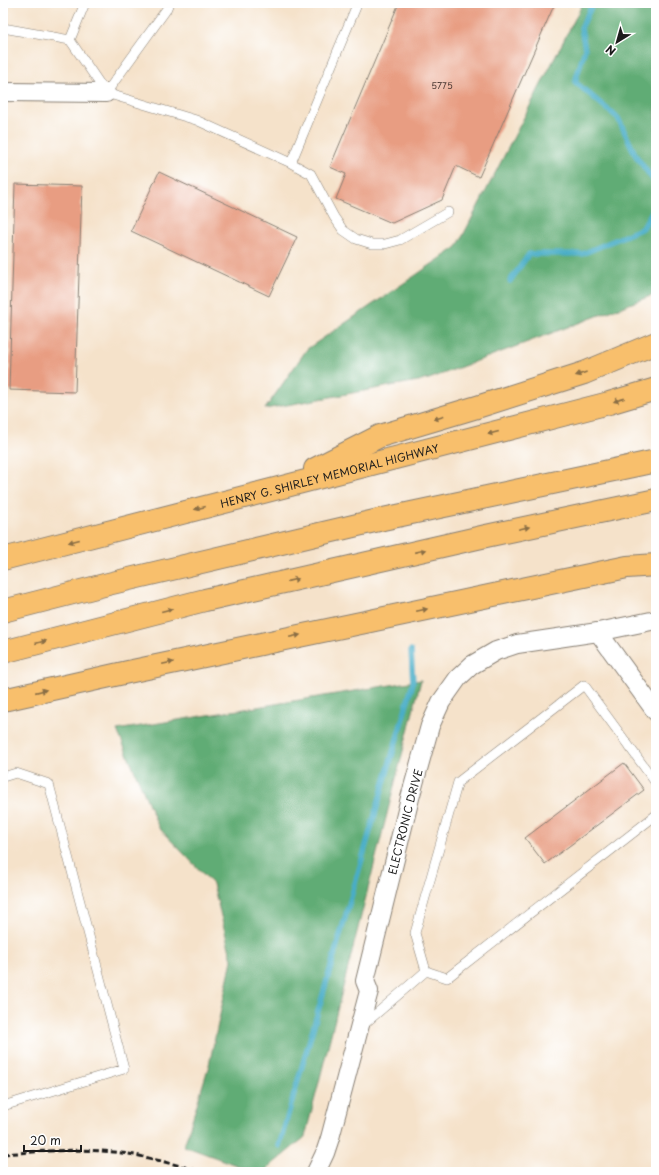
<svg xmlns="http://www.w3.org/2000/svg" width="659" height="1175" font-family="'Playpen Sans',sans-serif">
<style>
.forest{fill:#60ac75;stroke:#3e6448}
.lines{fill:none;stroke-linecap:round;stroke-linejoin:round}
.stream{stroke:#48adc7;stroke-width:5.5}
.building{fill:#e89d82}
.lane-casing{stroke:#887f73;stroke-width:10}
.street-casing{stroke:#887f73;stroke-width:20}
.highway-casing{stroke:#887f73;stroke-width:24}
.lane{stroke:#fff;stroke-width:9}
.street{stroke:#fff;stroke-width:18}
.highway{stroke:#f8bf6c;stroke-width:22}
.rail{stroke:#1c1c1c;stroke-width:3;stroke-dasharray:6 3;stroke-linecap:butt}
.oneway{fill:#8a6e44}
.labels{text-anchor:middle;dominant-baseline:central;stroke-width:3;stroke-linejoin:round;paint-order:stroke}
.number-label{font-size:9px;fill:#4f3c36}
.street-label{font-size:11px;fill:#1c1c1c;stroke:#fff}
</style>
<rect width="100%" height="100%" fill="#fff"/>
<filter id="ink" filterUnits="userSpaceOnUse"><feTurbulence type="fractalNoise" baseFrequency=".025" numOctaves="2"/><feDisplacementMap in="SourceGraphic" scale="8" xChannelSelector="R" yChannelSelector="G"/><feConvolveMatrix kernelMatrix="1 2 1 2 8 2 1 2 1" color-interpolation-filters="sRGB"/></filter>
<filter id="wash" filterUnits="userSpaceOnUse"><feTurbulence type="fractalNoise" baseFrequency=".012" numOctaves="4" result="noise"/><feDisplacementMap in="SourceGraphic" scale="16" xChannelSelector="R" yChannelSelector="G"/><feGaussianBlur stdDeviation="0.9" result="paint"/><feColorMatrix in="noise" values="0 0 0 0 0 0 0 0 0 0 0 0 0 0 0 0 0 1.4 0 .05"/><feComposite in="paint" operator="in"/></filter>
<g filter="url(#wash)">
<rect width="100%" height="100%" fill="#f5e2ca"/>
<path class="forest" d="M 580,3 L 656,3 L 656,294 L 429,379 L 265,409 L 307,349 L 457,247 L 581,7 Z
M 421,680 L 305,1137 L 263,1172 L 255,1172 L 184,1146 L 209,1065 L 232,960 L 213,884 L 159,828 L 117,730 Z"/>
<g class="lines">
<path class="stream" d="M 593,3 L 581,28 L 585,49 L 575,82 L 618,118 L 636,156 L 656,184
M 510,281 L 529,254 L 582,254 L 643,228 L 656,204
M 279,1146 L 413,683 L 411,650"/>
</g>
<g id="blocks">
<path class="building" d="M 399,3 L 555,3 L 479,177 L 456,166 L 442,200 L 392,223 L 336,199 L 346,174 L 330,167 Z
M 159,172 L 297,237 L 269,296 L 131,231 Z
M 15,184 L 82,186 L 75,392 L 9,390 Z
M 624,763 L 644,790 L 545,864 L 525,838 Z"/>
</g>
</g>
<g filter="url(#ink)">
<use href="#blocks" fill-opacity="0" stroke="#887f73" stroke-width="1"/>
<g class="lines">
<g class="lane-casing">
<path id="lane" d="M 3,28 L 70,40 L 106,93 L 196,120 L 291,163 L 356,7 L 356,3
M 70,40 L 85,3
M 106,93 L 166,10 L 169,3
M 291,163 L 311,174 L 334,217 L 343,230 L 356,239 L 372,244 L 385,244 L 400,240 L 448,212
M 3,777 L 16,773 L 49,784 L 124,1069 L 3,1106
M 426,971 L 415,933 L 458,782 L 584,685 L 656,783
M 426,971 L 447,978 L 656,815
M 362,1026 L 426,971"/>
</g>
<g class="street-casing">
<g id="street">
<path d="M 3,92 L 106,93"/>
<path d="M 598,632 L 656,712"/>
<path id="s1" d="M 316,1172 L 325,1153 L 330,1138 L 369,991 L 365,981 L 410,798 L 430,726 L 441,702 L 458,678 L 472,665 L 496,651 L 517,644 L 598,632 L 656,620"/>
</g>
</g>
<g class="highway-casing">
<g id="highway">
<path d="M 315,469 L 380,436 L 477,407 L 584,373 L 656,343"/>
<path id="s2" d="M 3,559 L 609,403 L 656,389"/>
<path d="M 3,611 L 108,584 L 383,519 L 656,461"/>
<path d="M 3,652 L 205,600 L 486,536 L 656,500"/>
<path d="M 3,700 L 128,672 L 627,567 L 656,565"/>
</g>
</g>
<use href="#lane" class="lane"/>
<use href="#street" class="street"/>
<use href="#highway" class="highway"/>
<path class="rail" d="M 3,1154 C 47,1151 91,1147 135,1155 C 158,1160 181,1166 204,1172"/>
</g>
<defs><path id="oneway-solid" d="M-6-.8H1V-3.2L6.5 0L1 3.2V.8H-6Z"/></defs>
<g class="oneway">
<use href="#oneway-solid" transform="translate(581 374) rotate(161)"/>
<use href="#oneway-solid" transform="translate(619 400) rotate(163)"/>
<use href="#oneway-solid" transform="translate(439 418) rotate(164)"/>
<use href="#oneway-solid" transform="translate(493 433) rotate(166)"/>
<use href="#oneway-solid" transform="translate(200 508) rotate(165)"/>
<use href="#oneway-solid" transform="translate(524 528) rotate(-12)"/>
<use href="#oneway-solid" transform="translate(74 541) rotate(165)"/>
<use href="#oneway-solid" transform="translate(420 551) rotate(-13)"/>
<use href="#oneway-solid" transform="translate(293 580) rotate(-13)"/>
<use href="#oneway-solid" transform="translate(167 610) rotate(-14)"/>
<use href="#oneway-solid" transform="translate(422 610) rotate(-12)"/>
<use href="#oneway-solid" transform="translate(295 636) rotate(-12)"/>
<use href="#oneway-solid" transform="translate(41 642) rotate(-14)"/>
<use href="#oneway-solid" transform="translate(168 663) rotate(-12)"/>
<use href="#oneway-solid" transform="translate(41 691) rotate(-13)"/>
</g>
</g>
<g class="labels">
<g class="number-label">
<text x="442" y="85">5775</text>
</g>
<g class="street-label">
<text stroke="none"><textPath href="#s2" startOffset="337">HENRY G. SHIRLEY MEMORIAL HIGHWAY</textPath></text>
<text stroke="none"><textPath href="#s1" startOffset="364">ELECTRONIC DRIVE</textPath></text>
</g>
</g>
<rect width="659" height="1175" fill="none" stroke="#fff" stroke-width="16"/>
<g transform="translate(617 42) rotate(217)" stroke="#ffffff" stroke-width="3" paint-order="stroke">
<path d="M0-3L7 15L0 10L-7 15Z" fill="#1c1c1c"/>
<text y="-6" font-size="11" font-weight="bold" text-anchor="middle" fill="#1c1c1c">N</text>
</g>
<path d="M24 1145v6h57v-6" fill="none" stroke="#1c1c1c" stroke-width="2"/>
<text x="30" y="1145" font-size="12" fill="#1c1c1c" stroke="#ffffff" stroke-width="3" paint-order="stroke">20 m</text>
</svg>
